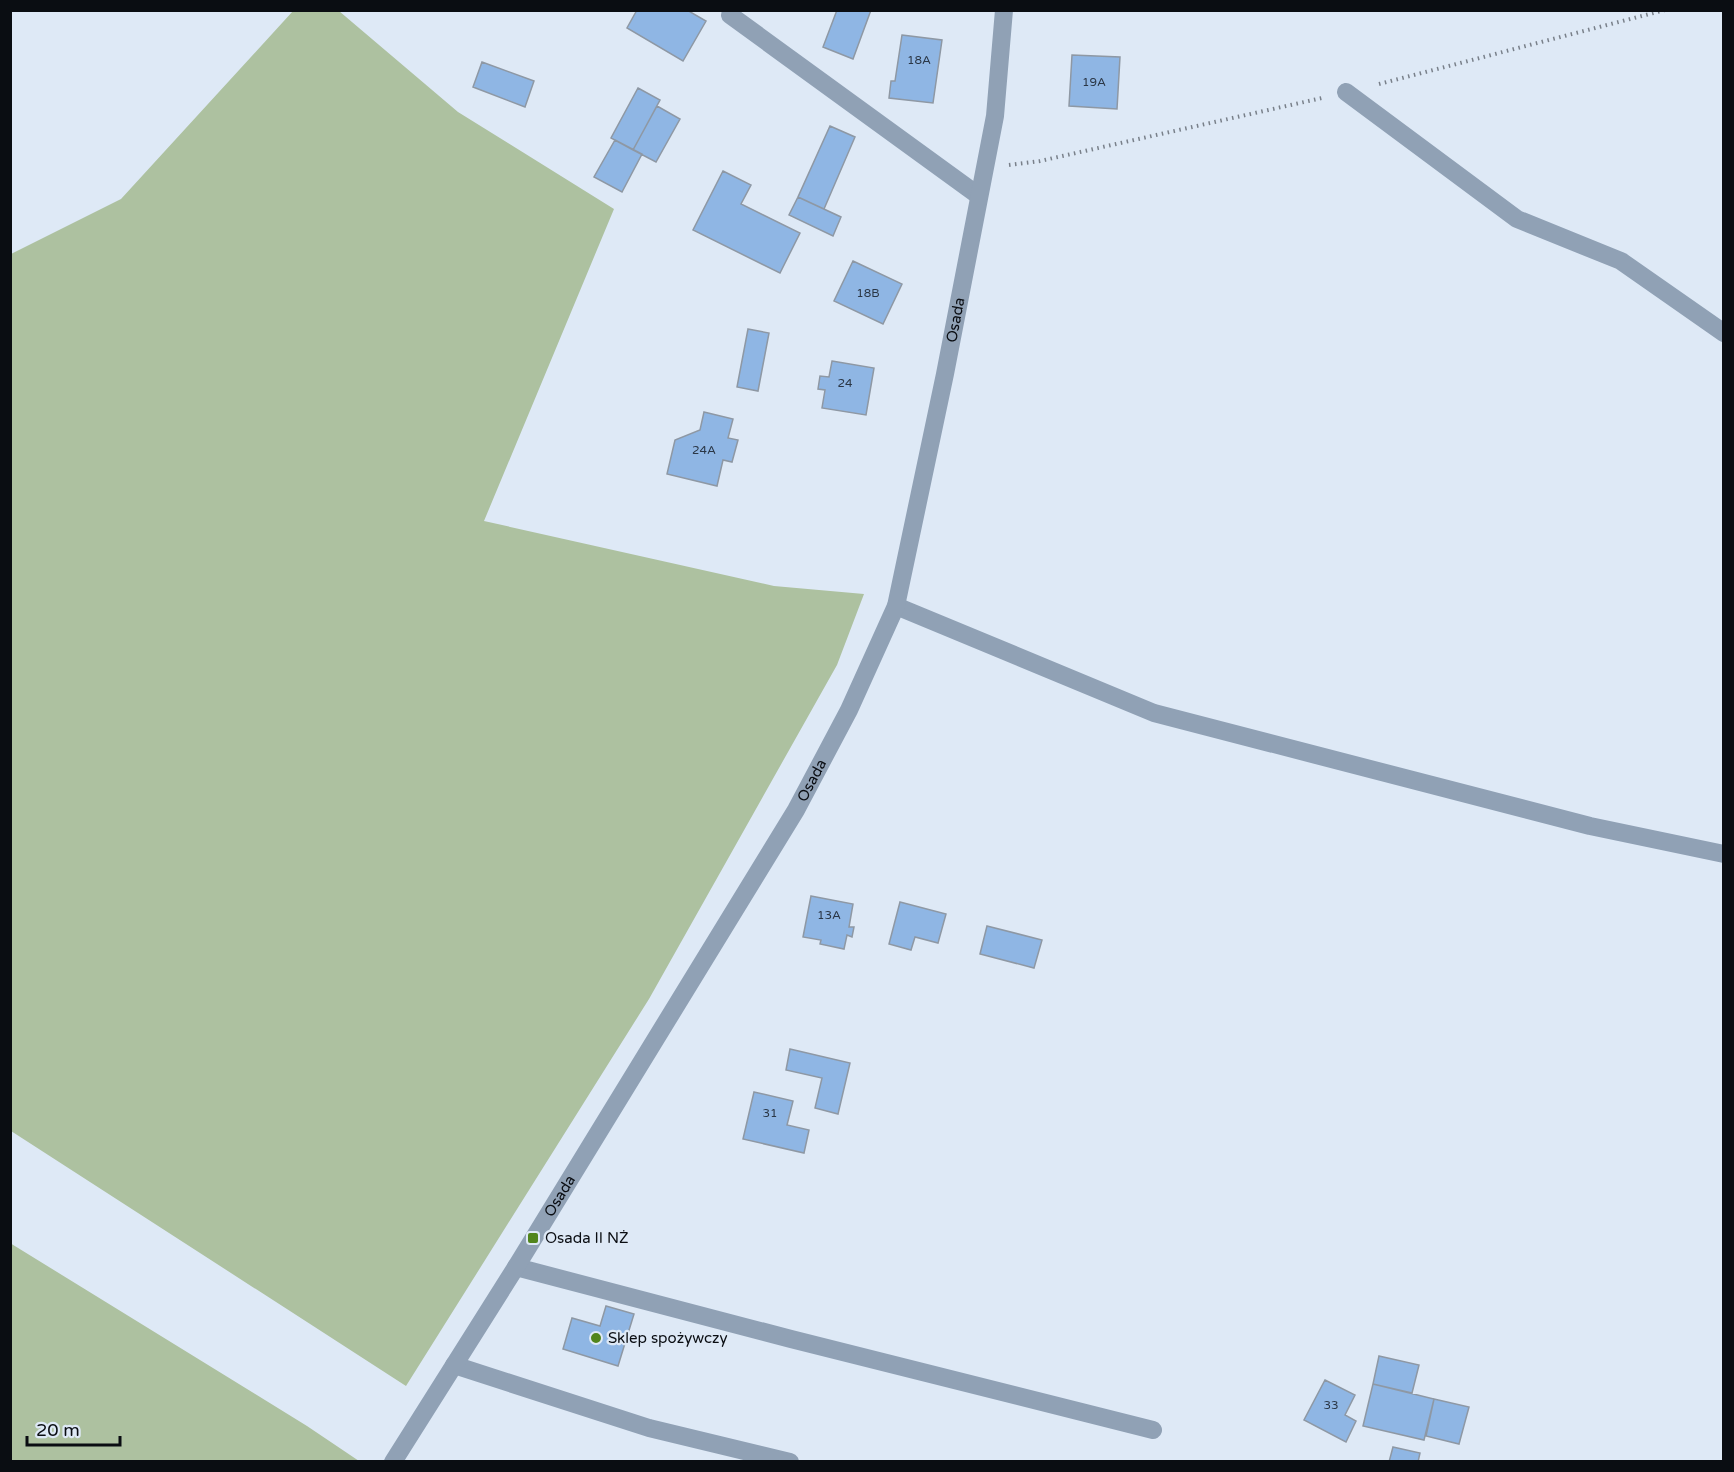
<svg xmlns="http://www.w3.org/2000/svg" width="1734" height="1472" font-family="'Varela Round',sans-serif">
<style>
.green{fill:#adc1a0}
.building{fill:#8fb6e4;stroke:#8e98a4;stroke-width:1.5}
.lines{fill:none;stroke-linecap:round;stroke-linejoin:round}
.path{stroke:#79808a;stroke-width:4;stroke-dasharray:1.5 4.5;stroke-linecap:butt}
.minor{stroke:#90a1b5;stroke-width:18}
.poi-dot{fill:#51851c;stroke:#dee9f6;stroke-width:2}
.labels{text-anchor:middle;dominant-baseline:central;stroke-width:4.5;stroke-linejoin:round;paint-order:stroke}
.number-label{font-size:12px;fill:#2b3746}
.street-label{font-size:15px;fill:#0a0d12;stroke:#dee9f6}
.poi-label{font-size:15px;fill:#0a0d12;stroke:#dee9f6;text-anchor:start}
</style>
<rect width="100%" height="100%" fill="#dee9f6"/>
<path class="green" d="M 293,11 L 339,11 L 458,112 L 614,209 L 484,521 L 774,586 L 864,594 L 837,665 L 649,999 L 406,1386 L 11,1131 L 11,254 L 121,199 Z
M 10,1243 L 307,1426 L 359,1461 L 11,1461 Z"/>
<path class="building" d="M 637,10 L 687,10 L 706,21 L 683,61 L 627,28 Z
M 837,10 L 871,10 L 853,59 L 823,47 Z
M 902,35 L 942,40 L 933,103 L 889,98 L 891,81 L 895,81 Z
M 1072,55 L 1120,57 L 1117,109 L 1069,106 Z
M 482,62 L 534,81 L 525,107 L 473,87 Z
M 638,88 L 660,100 L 633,150 L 611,138 Z
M 657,106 L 680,119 L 656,162 L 633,150 Z
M 830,126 L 855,137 L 824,209 L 798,197 Z
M 615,140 L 642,154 L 622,192 L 594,177 Z
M 723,171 L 751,185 L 741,204 L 800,233 L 780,273 L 693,230 Z
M 798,197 L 841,217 L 833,236 L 789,215 Z
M 853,261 L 902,284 L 883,324 L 834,301 Z
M 748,329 L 769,333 L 758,391 L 737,387 Z
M 832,361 L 874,368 L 866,415 L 822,408 L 825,390 L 818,389 L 820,376 L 829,377 Z
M 704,412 L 733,419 L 728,438 L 738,440 L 732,462 L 723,460 L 717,486 L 667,474 L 675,440 L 700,430 Z
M 811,896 L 853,904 L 849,927 L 854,927 L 852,937 L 847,935 L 844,949 L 820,944 L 821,940 L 803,937 Z
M 900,902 L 946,914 L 938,943 L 915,937 L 911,950 L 889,944 Z
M 987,926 L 1042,940 L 1034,968 L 980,954 Z
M 790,1049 L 850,1063 L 838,1114 L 815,1108 L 822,1078 L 786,1070 Z
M 754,1092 L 793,1101 L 787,1125 L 809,1130 L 804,1153 L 743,1139 Z
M 606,1306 L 634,1314 L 618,1366 L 563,1349 L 572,1318 L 600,1326 Z
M 1379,1356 L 1419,1365 L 1412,1393 L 1373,1384 Z
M 1325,1380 L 1355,1395 L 1345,1415 L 1356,1421 L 1346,1442 L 1304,1420 Z
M 1373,1384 L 1434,1399 L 1424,1440 L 1363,1426 Z
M 1434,1399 L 1469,1407 L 1459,1444 L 1426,1436 Z
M 1393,1447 L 1420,1453 L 1418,1462 L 1389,1462 Z"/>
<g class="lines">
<path class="path" d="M 1379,84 L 1665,10
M 1009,165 L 1040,161 L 1322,98"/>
<g class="minor">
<path d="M 730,15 L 979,196"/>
<path d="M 1346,92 L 1517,219 L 1621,261 L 1724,333"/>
<path d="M 896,606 L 1154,713 L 1590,826 L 1724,854"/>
<path d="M 516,1267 L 791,1339 L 1153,1430"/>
<path d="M 454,1365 L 649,1428 L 790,1462"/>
<path id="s1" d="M 393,1462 L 516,1267 L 796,810 L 849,710 L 896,606 L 945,374 L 995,116 L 1004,10"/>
</g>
</g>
<g class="poi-dot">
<rect x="527" y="1232" width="12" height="12" rx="3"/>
<circle cx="596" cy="1338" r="6"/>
</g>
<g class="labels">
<g class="number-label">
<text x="919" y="60">18A</text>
<text x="1094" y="82">19A</text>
<text x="868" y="293">18B</text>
<text x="845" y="383">24</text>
<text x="704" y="450">24A</text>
<text x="829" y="915">13A</text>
<text x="770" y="1113">31</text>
<text x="1331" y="1405">33</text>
</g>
<g class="street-label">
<text stroke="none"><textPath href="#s1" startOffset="1286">Osada</textPath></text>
<text stroke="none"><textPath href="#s1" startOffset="800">Osada</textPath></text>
<text stroke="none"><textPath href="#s1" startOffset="314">Osada</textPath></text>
</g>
<g class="poi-label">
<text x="545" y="1238">Osada II NŻ</text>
<text x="608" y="1338">Sklep spożywczy</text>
</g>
</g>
<rect width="1734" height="1472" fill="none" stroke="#0a0d12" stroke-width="24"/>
<path d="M27 1436v9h93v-9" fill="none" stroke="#0a0d12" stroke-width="3"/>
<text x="36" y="1436" font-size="18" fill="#0a0d12" stroke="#dee9f6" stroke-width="4.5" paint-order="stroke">20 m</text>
</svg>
